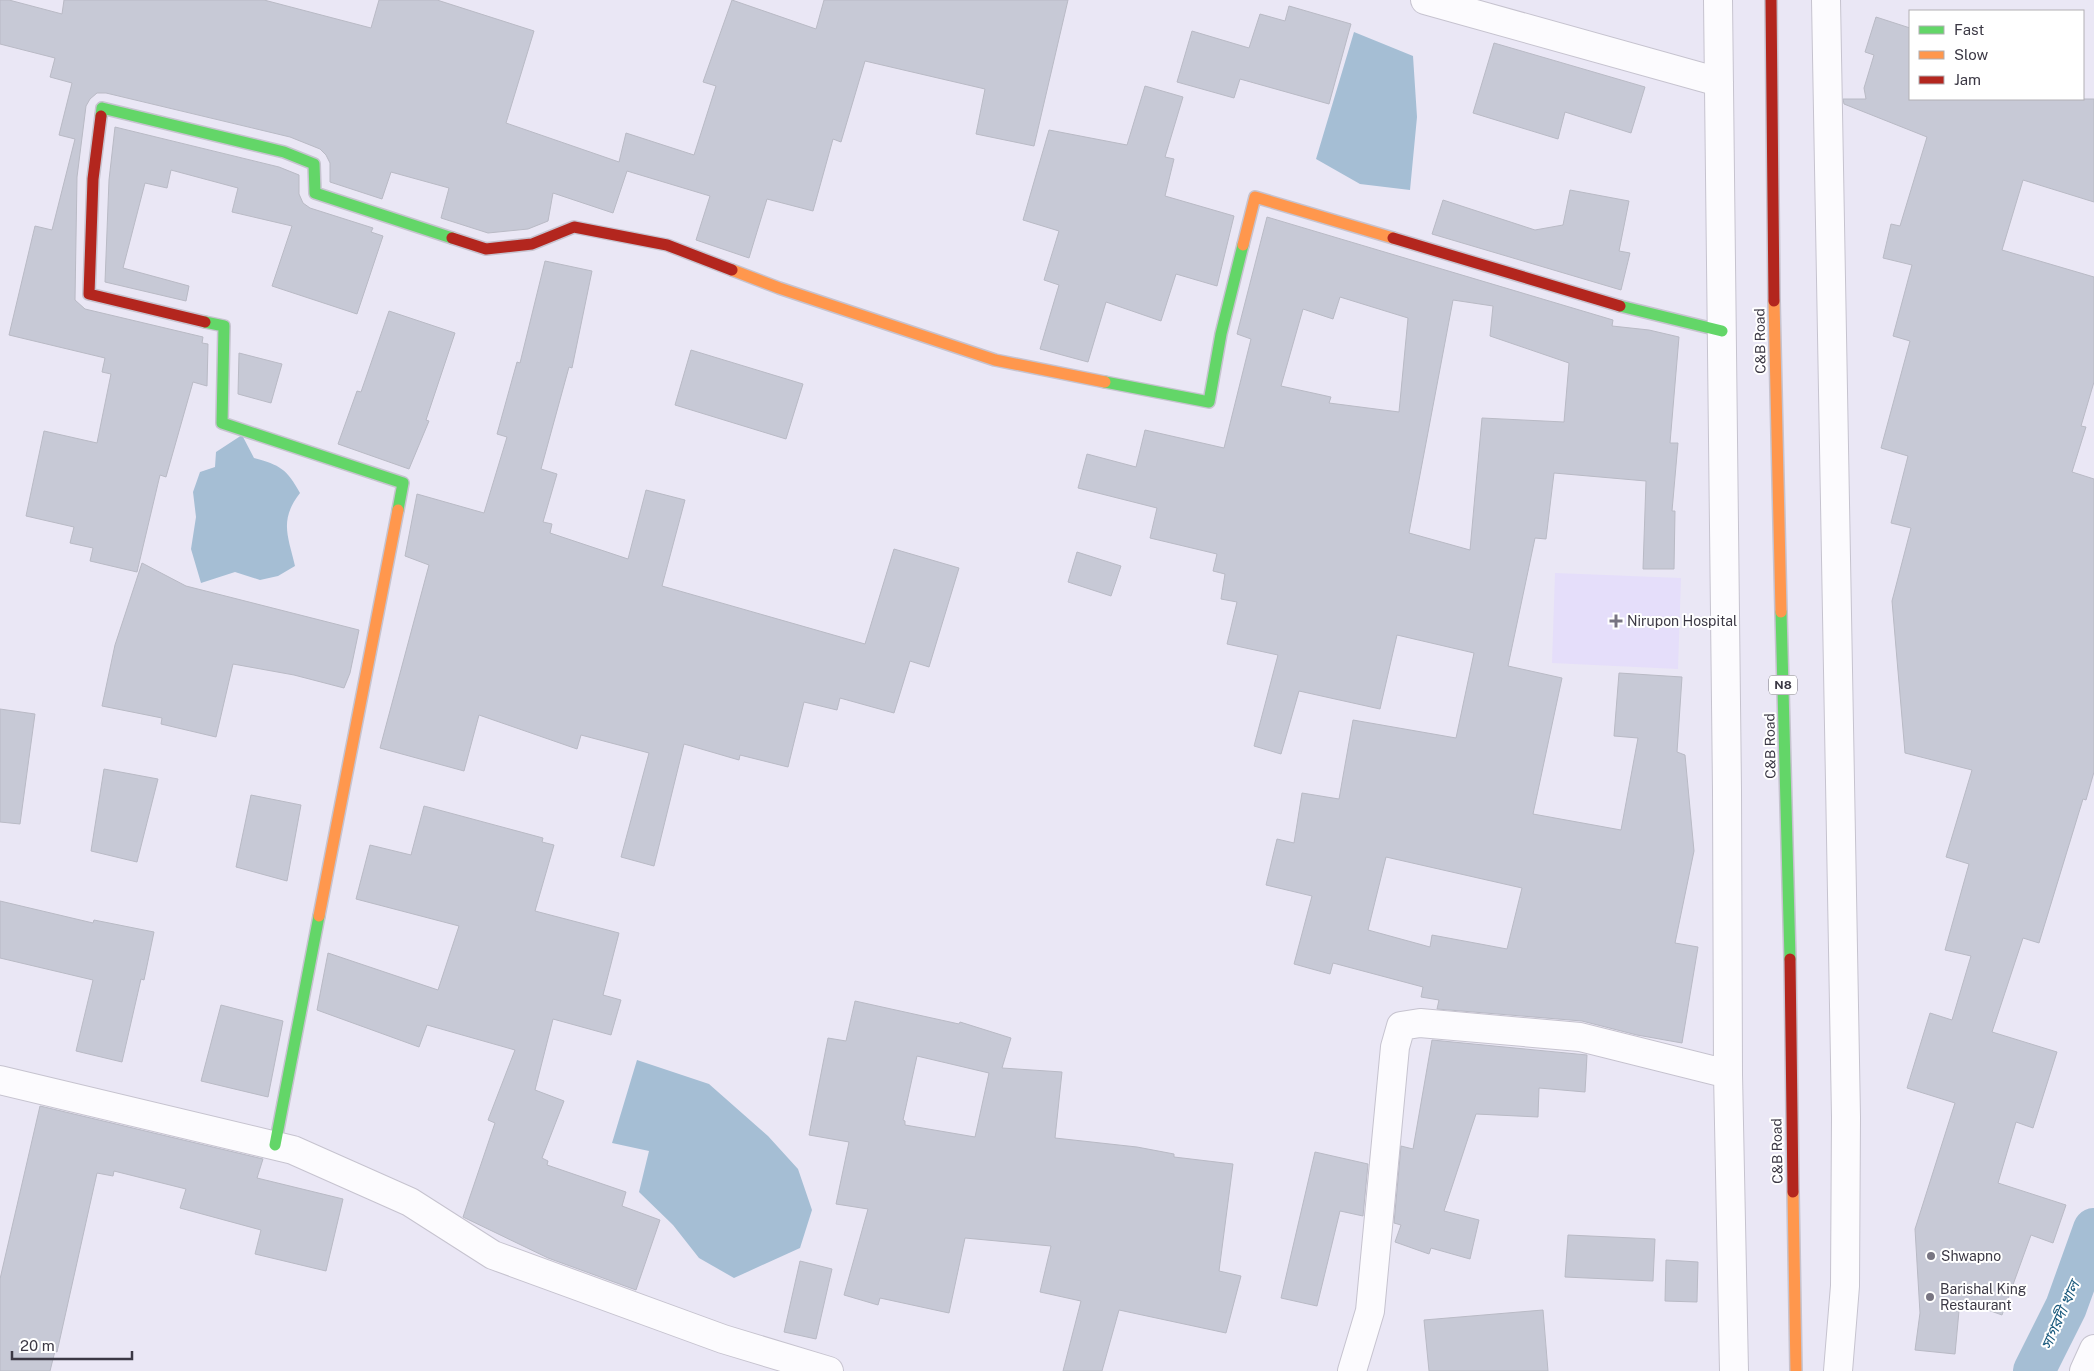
<svg xmlns="http://www.w3.org/2000/svg" width="2094" height="1371" font-family="'Public Sans','Noto Sans Bengali',sans-serif">
<style>
.built{fill:#e5defa}
.water{fill:#a5bed4}
.lines{fill:none;stroke-linecap:round;stroke-linejoin:round}
.canal{stroke:#a5bed4;stroke-width:42}
.building{fill:#c7c9d6;stroke:#b9bac5;fill-rule:evenodd}
.street-casing{stroke:#c6c3cf;stroke-width:30}
.fast-casing{stroke:#c6c3cf;stroke-width:14}
.slow-casing{stroke:#c6c3cf;stroke-width:14}
.jam-casing{stroke:#c6c3cf;stroke-width:14}
.street{stroke:#fcfbfe;stroke-width:28}
.fast{stroke:#63d668;stroke-width:11}
.slow{stroke:#ff974d;stroke-width:11}
.jam{stroke:#b3261e;stroke-width:11}
.poi-dot{fill:#787582;stroke:#fff;stroke-width:2}
.labels{text-anchor:middle;dominant-baseline:central;stroke-width:4;stroke-linejoin:round;paint-order:stroke}
.shield{fill:#fff;stroke:#76747c;stroke-width:1}
.shield-label{font-size:12px;font-weight:bold;fill:#3b3844}
.street-label{font-size:14px;fill:#3b3844;stroke:#fff}
.poi-label{font-size:14px;fill:#3b3844;stroke:#fff;text-anchor:start}
.water-label{font-size:15px;font-style:italic;fill:#19597c;stroke:#fff}
</style>
<rect width="100%" height="100%" fill="#eae7f5"/>
<path class="built" d="M 1555,573 L 1681,578 L 1678,669 L 1552,663 Z"/>
<path class="water" d="M 1354,32 L 1413,56 L 1417,117 L 1410,190 L 1360,184 L 1316,159 Z
M 242,435 L 254,458 C 280,465 287,469 300,493 C 279,520 288,536 295,566 L 278,576 L 260,580 L 235,572 L 201,583 L 191,549 L 196,517 L 193,492 L 200,472 L 215,467 L 216,452 Z
M 637,1060 L 709,1084 L 768,1136 L 798,1169 L 812,1210 L 800,1248 L 734,1278 L 699,1258 L 673,1225 L 639,1192 L 649,1151 L 612,1143 Z"/>
<g class="lines">
<path class="canal" d="M 2034,1371 L 2066,1307 L 2094,1229"/>
</g>
<path class="building" d="M 0,0 L 9,0 L 62,14 L 64,0 L 264,0 L 371,28 L 379,0 L 437,0 L 534,31 L 506,123 L 619,162 L 626,133 L 694,155 L 716,86 L 703,82 L 732,0 L 816,29 L 824,0 L 1068,0 L 1034,146 L 976,134 L 985,89 L 865,61 L 841,142 L 833,139 L 813,211 L 767,199 L 749,258 L 696,240 L 710,196 L 627,171 L 613,213 L 553,193 L 548,221 L 528,229 L 488,233 L 441,218 L 449,188 L 391,172 L 382,199 L 330,182 L 330,163 L 326,155 L 320,149 L 290,137 L 106,93 L 97,93 L 90,99 L 86,106 L 77,177 L 75,300 L 85,309 L 203,337 L 202,343 L 208,344 L 207,386 L 193,382 L 166,477 L 160,475 L 137,572 L 90,561 L 93,548 L 70,543 L 74,527 L 26,516 L 44,431 L 97,443 L 111,374 L 102,372 L 105,358 L 9,335 L 35,226 L 52,230 L 75,139 L 59,135 L 72,83 L 50,77 L 55,58 L 0,44 Z
M 1289,6 L 1351,24 L 1329,104 L 1240,79 L 1234,98 L 1177,82 L 1192,31 L 1249,48 L 1260,14 L 1285,21 Z
M 1876,17 L 1910,28 L 1910,99 L 2094,99 L 2094,202 L 2023,180 L 2002,250 L 2094,277 L 2094,382 L 2081,426 L 2086,427 L 2072,472 L 2094,479 L 2094,772 L 2086,800 L 2083,799 L 2039,943 L 2023,938 L 1992,1032 L 2057,1052 L 2033,1128 L 2016,1122 L 1998,1183 L 2066,1205 L 2053,1243 L 2031,1235 L 2002,1315 L 1960,1300 L 1955,1354 L 1915,1350 L 1920,1313 L 1915,1229 L 1955,1103 L 1907,1088 L 1930,1013 L 1952,1020 L 1971,956 L 1945,950 L 1969,864 L 1946,857 L 1972,770 L 1905,753 L 1892,601 L 1911,528 L 1891,523 L 1908,456 L 1881,448 L 1910,341 L 1893,336 L 1912,265 L 1883,258 L 1891,224 L 1900,226 L 1927,137 L 1844,104 L 1843,99 L 1866,99 L 1864,88 L 1874,55 L 1865,52 Z
M 1494,43 L 1645,87 L 1631,133 L 1565,112 L 1558,139 L 1473,113 Z
M 1145,86 L 1183,97 L 1165,157 L 1174,159 L 1165,196 L 1234,216 L 1217,286 L 1176,274 L 1161,321 L 1106,302 L 1088,362 L 1040,349 L 1059,285 L 1044,280 L 1059,231 L 1023,220 L 1049,130 L 1127,145 Z
M 115,127 L 279,167 L 299,175 L 299,194 L 303,203 L 310,208 L 373,228 L 371,232 L 383,236 L 357,314 L 272,286 L 292,226 L 232,212 L 238,188 L 171,170 L 167,188 L 145,183 L 123,268 L 189,286 L 186,301 L 105,282 L 109,180 Z
M 1570,190 L 1629,201 L 1619,251 L 1630,253 L 1621,290 L 1432,234 L 1443,200 L 1535,230 L 1563,225 Z
M 1267,217 L 1613,320 L 1612,326 L 1649,330 L 1679,337 L 1670,443 L 1678,443 L 1672,511 L 1675,511 L 1674,569 L 1643,569 L 1646,481 L 1554,473 L 1546,539 L 1535,538 L 1508,666 L 1562,678 L 1533,814 L 1621,830 L 1638,738 L 1614,736 L 1619,673 L 1682,677 L 1677,752 L 1685,755 L 1694,851 L 1675,943 L 1698,947 L 1682,1043 L 1637,1035 L 1582,1021 L 1437,1009 L 1439,1000 L 1421,997 L 1423,987 L 1333,963 L 1330,974 L 1294,964 L 1312,896 L 1266,885 L 1277,839 L 1294,843 L 1302,793 L 1339,799 L 1353,720 L 1456,738 L 1474,653 L 1397,635 L 1380,709 L 1299,691 L 1281,754 L 1254,746 L 1278,655 L 1227,644 L 1237,602 L 1221,599 L 1225,574 L 1213,571 L 1217,554 L 1150,538 L 1157,508 L 1078,488 L 1087,454 L 1136,467 L 1145,430 L 1224,448 L 1251,339 L 1237,334 ZM 1340,297 L 1408,318 L 1399,412 L 1329,403 L 1331,397 L 1281,386 L 1303,309 L 1333,319 ZM 1453,300 L 1493,306 L 1490,336 L 1569,363 L 1564,422 L 1482,418 L 1470,550 L 1409,533 ZM 1386,857 L 1522,888 L 1507,949 L 1432,935 L 1430,947 L 1368,930 Z
M 545,261 L 592,271 L 572,368 L 569,367 L 541,469 L 557,474 L 543,522 L 552,524 L 550,533 L 628,559 L 646,490 L 685,500 L 662,586 L 865,644 L 894,549 L 959,568 L 929,667 L 910,661 L 894,713 L 840,698 L 837,710 L 804,702 L 788,767 L 740,755 L 739,760 L 684,744 L 654,866 L 621,857 L 649,753 L 581,735 L 577,749 L 479,715 L 464,771 L 380,748 L 429,565 L 405,556 L 417,494 L 484,513 L 507,437 L 497,434 L 517,362 L 520,363 Z
M 389,311 L 455,333 L 426,420 L 429,421 L 409,469 L 338,444 L 357,391 L 361,392 Z
M 691,350 L 803,384 L 786,439 L 675,405 Z
M 239,353 L 282,364 L 271,403 L 238,394 Z
M 1077,552 L 1121,566 L 1111,596 L 1068,582 Z
M 142,563 L 186,586 L 359,630 L 350,673 L 344,688 L 294,675 L 233,664 L 216,737 L 161,724 L 162,718 L 102,706 L 115,645 Z
M 0,709 L 35,714 L 20,824 L 0,822 Z
M 104,769 L 158,779 L 137,862 L 91,851 Z
M 251,795 L 301,805 L 287,881 L 236,867 Z
M 424,806 L 543,838 L 542,842 L 554,845 L 535,911 L 619,933 L 603,995 L 621,1000 L 611,1035 L 553,1019 L 535,1090 L 564,1101 L 542,1158 L 548,1161 L 547,1165 L 626,1192 L 622,1206 L 660,1220 L 636,1290 L 548,1258 L 463,1217 L 495,1123 L 488,1120 L 515,1050 L 427,1025 L 419,1047 L 317,1010 L 328,953 L 438,990 L 459,926 L 356,899 L 370,845 L 411,855 Z
M 0,901 L 93,923 L 94,920 L 154,932 L 144,980 L 141,979 L 122,1062 L 76,1051 L 93,980 L 0,958 Z
M 855,1001 L 959,1024 L 960,1022 L 1011,1038 L 1002,1068 L 1062,1072 L 1055,1138 L 1137,1147 L 1174,1154 L 1174,1157 L 1233,1164 L 1219,1271 L 1241,1276 L 1226,1333 L 1119,1310 L 1102,1371 L 1063,1371 L 1081,1301 L 1040,1292 L 1051,1246 L 965,1238 L 949,1313 L 880,1298 L 878,1305 L 844,1295 L 868,1209 L 836,1204 L 849,1142 L 809,1135 L 828,1038 L 846,1041 ZM 917,1056 L 989,1073 L 975,1137 L 905,1125 L 905,1121 L 903,1120 Z
M 221,1005 L 283,1021 L 268,1097 L 201,1081 Z
M 1432,1040 L 1587,1055 L 1585,1092 L 1539,1088 L 1538,1117 L 1476,1114 L 1444,1211 L 1479,1220 L 1470,1259 L 1431,1248 L 1429,1254 L 1395,1242 L 1401,1225 L 1394,1223 L 1401,1146 L 1413,1149 Z
M 40,1106 L 263,1159 L 257,1178 L 343,1199 L 326,1271 L 255,1254 L 261,1230 L 180,1208 L 186,1189 L 114,1171 L 113,1176 L 97,1173 L 57,1352 L 55,1351 L 50,1371 L 0,1371 L 0,1279 Z
M 1315,1152 L 1368,1164 L 1363,1216 L 1340,1211 L 1317,1306 L 1281,1298 Z
M 1568,1235 L 1655,1239 L 1653,1281 L 1565,1277 Z
M 1666,1260 L 1698,1262 L 1697,1302 L 1665,1301 Z
M 800,1261 L 832,1269 L 816,1339 L 784,1332 Z
M 1543,1310 L 1548,1371 L 1429,1371 L 1424,1320 Z"/>
<g class="lines">
<g class="street-casing">
<path id="street" d="M 1425,0 L 1719,82
M 1718,0 L 1727,790 L 1728,1074 L 1734,1371
M 1826,0 L 1846,1117 L 1845,1286 L 1838,1371
M 0,1080 L 293,1150 L 410,1202 L 493,1255 L 723,1339 L 829,1371
M 1352,1371 L 1370,1311 L 1395,1047 L 1401,1026 L 1420,1023 L 1580,1037 L 1728,1074
M 2084,1371 L 2094,1349"/>
</g>
<g class="fast-casing">
<path id="fast" d="M 101,116 L 102,108 L 284,152 L 314,164 L 315,193 L 452,238
M 1620,306 L 1722,331
M 205,322 L 224,326 L 222,423 L 403,483 L 398,510
M 1105,382 L 1209,402 L 1221,334 L 1243,245
M 1781,612 L 1790,959
M 275,1145 L 319,916"/>
</g>
<g class="slow-casing">
<path id="slow" d="M 1243,245 L 1255,197 L 1393,238
M 732,270 L 779,288 L 995,360 L 1105,382
M 1774,301 L 1781,612
M 319,916 L 398,510
M 1793,1192 L 1796,1371"/>
</g>
<g class="jam-casing">
<path id="jam" d="M 1771,0 L 1774,301
M 101,116 L 93,179 L 89,294 L 205,322
M 452,238 L 486,249 L 532,244 L 574,227 L 667,245 L 732,270
M 1393,238 L 1620,306
M 1790,959 L 1793,1192"/>
</g>
<use href="#street" class="street"/>
<use href="#fast" class="fast"/>
<use href="#slow" class="slow"/>
<use href="#jam" class="jam"/>
</g>
<g class="poi-dot">
<path d="M1613.5 613.5h5v5h5v5h-5v5h-5v-5h-5v-5h5z"/>
<circle cx="1931" cy="1256" r="5"/>
<circle cx="1930" cy="1297" r="5"/>
</g>
<g class="labels">
<rect class="shield" x="1769" y="675.5" width="28" height="19" rx="4"/>
<g class="shield-label">
<text x="1783" y="685">N8</text>
</g>
<g class="street-label">
<text transform="translate(1760 341) rotate(-91)">C&amp;B Road</text>
<text transform="translate(1770 746) rotate(-91)">C&amp;B Road</text>
<text transform="translate(1777 1151) rotate(-91)">C&amp;B Road</text>
</g>
<g class="poi-label">
<text x="1627" y="621">Nirupon Hospital</text>
<text x="1941" y="1256">Shwapno</text>
<text x="1940" y="1289">Barishal King<tspan x="1940" dy="16">Restaurant</tspan></text>
</g>
<g class="water-label">
<text transform="translate(2060 1315) rotate(-66)">সাগরদী খাল</text>
</g>
</g>
<rect x="1909" y="10" width="175" height="90" fill="#ffffff" stroke="#b1afb4"/>
<rect x="1919" y="26" width="25" height="8" fill="#63d668" stroke="#b1afb4"/>
<text x="1954" y="35" font-size="15" fill="#3b3844">Fast</text>
<rect x="1919" y="51" width="25" height="8" fill="#ff974d" stroke="#b1afb4"/>
<text x="1954" y="60" font-size="15" fill="#3b3844">Slow</text>
<rect x="1919" y="76" width="25" height="8" fill="#b3261e" stroke="#b1afb4"/>
<text x="1954" y="85" font-size="15" fill="#3b3844">Jam</text>
<path d="M12 1351v8h120v-8" fill="none" stroke="#3b3844" stroke-width="2.5"/>
<text x="20" y="1351" font-size="15" fill="#3b3844" stroke="#ffffff" stroke-width="4" paint-order="stroke">20 m</text>
</svg>
